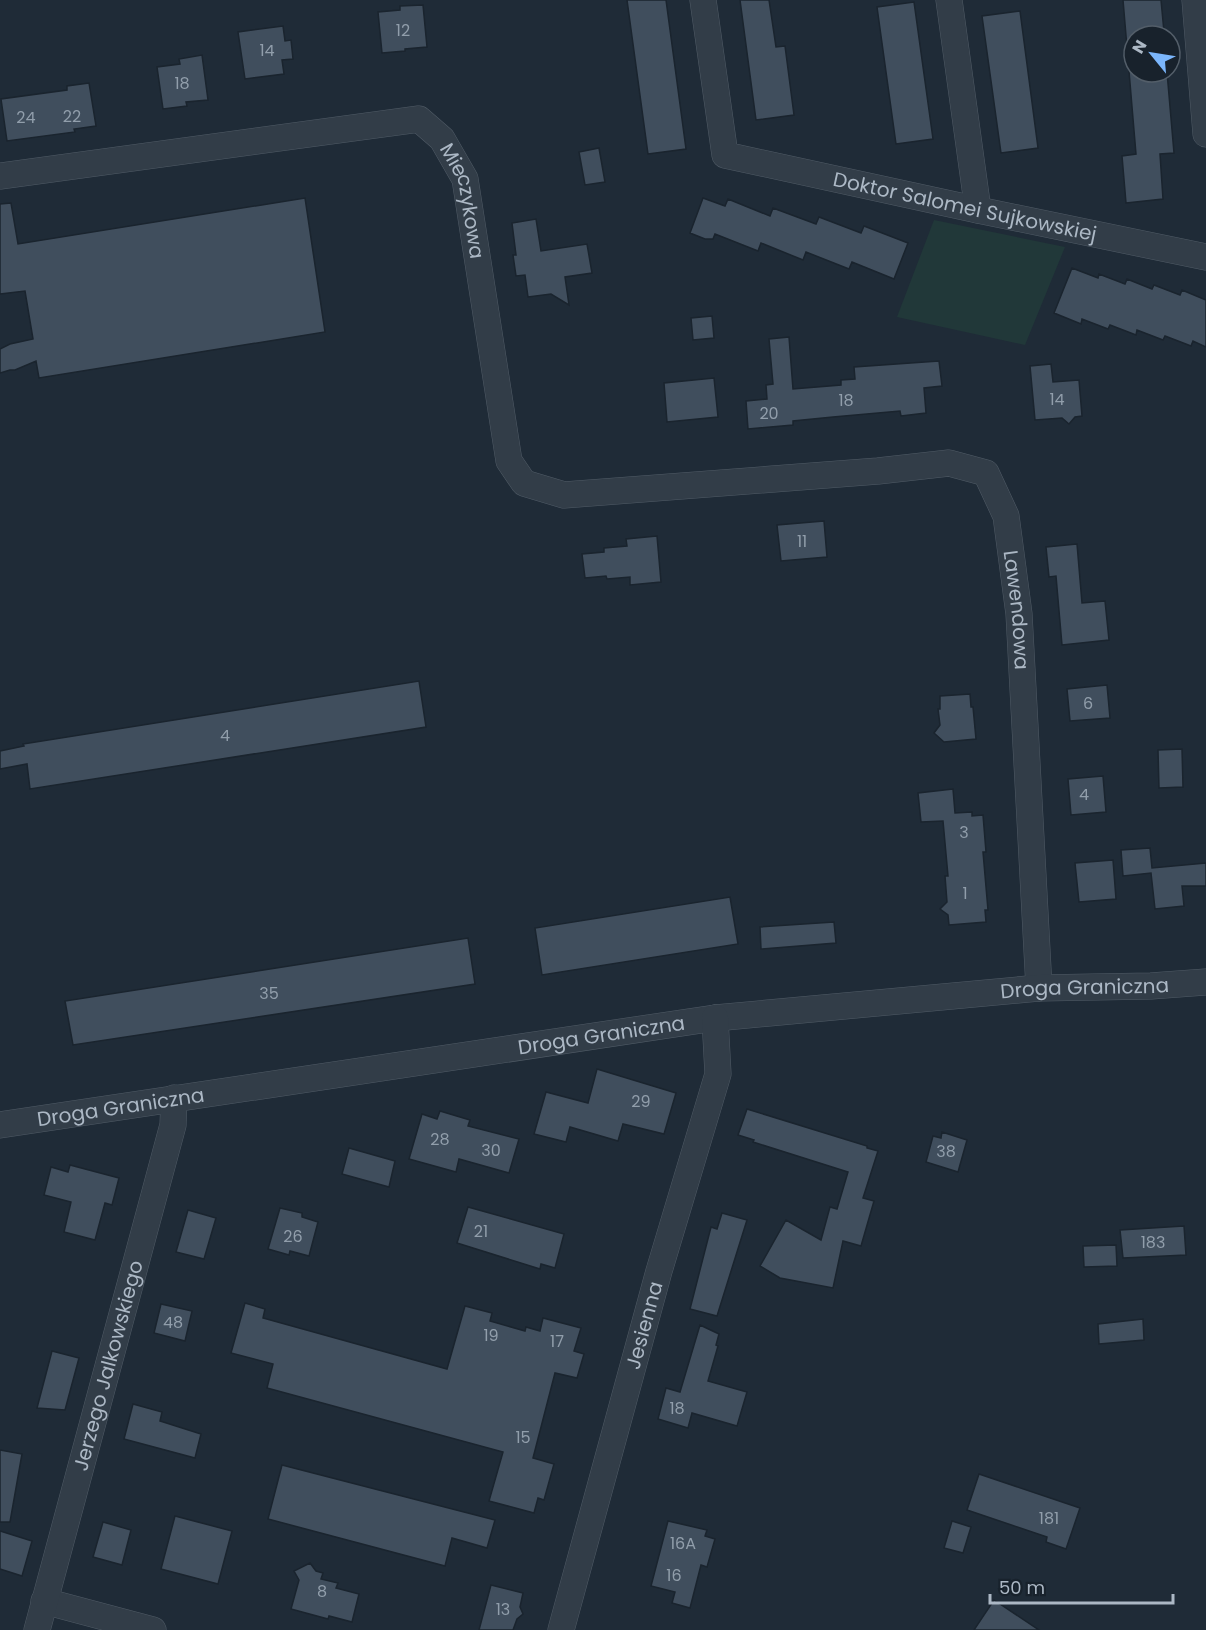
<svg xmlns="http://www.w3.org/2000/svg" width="1206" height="1630" font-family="Poppins,sans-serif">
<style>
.green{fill:#213839}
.building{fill:#404e5d;stroke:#1a242e;stroke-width:1.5}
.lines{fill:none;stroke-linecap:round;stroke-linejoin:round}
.minor-casing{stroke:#505b66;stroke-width:27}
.minor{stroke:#323d48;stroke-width:26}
.labels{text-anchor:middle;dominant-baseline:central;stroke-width:4.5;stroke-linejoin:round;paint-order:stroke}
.number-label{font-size:16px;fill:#919eab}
.street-label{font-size:20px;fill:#acb8c5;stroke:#18222c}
</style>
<rect width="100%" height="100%" fill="#1f2b37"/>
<path class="green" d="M 934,220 L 1065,247 L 1025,345 L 897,317 Z"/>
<path class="building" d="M 627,0 L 666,0 L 686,149 L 648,154 Z
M 740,0 L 769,0 L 776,47 L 785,46 L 794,115 L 756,120 Z
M 1123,0 L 1161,0 L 1164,32 L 1162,32 L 1162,36 L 1134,36 L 1134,72 L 1167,72 L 1174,153 L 1160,154 L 1163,199 L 1126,203 L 1122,156 L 1136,154 Z
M 914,2 L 933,139 L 896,144 L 877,7 Z
M 423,5 L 427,47 L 405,49 L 405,51 L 382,53 L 378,12 L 400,10 L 400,6 Z
M 1020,11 L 1038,148 L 1001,153 L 982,16 Z
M 283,26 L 285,41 L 291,40 L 293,59 L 282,60 L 284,74 L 245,79 L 238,32 Z
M 202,55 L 208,100 L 186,102 L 187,106 L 163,109 L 157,67 L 180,64 L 179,59 Z
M 89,83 L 96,126 L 74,129 L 75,132 L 7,141 L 1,99 L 67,90 L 67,86 Z
M 599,148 L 605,182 L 585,185 L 579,152 Z
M 305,198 L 325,332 L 39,378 L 36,361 L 15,370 L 10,370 L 0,373 L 0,349 L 10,344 L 33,339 L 25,291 L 0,294 L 0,204 L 11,203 L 18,244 Z
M 703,198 L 725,206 L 728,199 L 770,216 L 773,208 L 816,224 L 819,217 L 861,233 L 864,226 L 908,243 L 894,279 L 852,262 L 849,269 L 806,252 L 803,260 L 761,243 L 758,251 L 715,234 L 713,239 L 705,239 L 690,233 Z
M 536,219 L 541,251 L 587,244 L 592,273 L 565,277 L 569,305 L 551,294 L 528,297 L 525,275 L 516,276 L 513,255 L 516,255 L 512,223 Z
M 1072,268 L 1098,278 L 1099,274 L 1125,284 L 1127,279 L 1152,289 L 1154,285 L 1180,295 L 1182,290 L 1206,300 L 1206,347 L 1193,341 L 1191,346 L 1165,336 L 1163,340 L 1137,330 L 1136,335 L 1110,325 L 1108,329 L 1082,319 L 1081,324 L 1054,313 Z
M 712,316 L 714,338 L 693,340 L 691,318 Z
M 789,337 L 793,389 L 841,385 L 841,380 L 855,379 L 854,367 L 939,361 L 942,386 L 924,388 L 926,413 L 901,416 L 900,411 L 833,417 L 793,421 L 793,425 L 748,429 L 746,401 L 767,399 L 766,385 L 773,384 L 769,339 Z
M 1051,364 L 1053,382 L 1079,380 L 1082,416 L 1075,417 L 1069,424 L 1062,418 L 1035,420 L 1030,366 Z
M 714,378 L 718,417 L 667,422 L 664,383 Z
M 824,521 L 827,557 L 781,561 L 777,525 Z
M 657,536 L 661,582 L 630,585 L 630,577 L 607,579 L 606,576 L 585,578 L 582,554 L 604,552 L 604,548 L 627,546 L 626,539 Z
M 1077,544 L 1082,603 L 1105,601 L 1109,640 L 1062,645 L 1056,576 L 1049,577 L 1046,547 Z
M 419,681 L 426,727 L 30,789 L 27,764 L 0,769 L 0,751 L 24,746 L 23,744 Z
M 1107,685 L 1110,718 L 1070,721 L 1067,689 Z
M 970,694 L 971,707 L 973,707 L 976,739 L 944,742 L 934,733 L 940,725 L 938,709 L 940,709 L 940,696 Z
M 1182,749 L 1183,787 L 1159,788 L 1158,750 Z
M 1103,776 L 1106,812 L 1071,815 L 1068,779 Z
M 953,789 L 955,813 L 972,812 L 972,816 L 983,815 L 986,852 L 983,852 L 988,910 L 985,910 L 986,922 L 949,925 L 948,915 L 940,909 L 947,902 L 945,876 L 948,876 L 943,821 L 921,822 L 918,793 Z
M 1150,848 L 1152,868 L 1206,863 L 1206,886 L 1182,886 L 1184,906 L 1155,909 L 1151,873 L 1123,876 L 1121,850 Z
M 1113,860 L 1116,899 L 1079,902 L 1075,863 Z
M 730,897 L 738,944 L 542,975 L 535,928 Z
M 834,922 L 836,943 L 761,949 L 760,927 Z
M 468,938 L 475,984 L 73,1045 L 65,1001 Z
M 597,1069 L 676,1093 L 664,1134 L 623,1124 L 618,1141 L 570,1127 L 566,1142 L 534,1134 L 546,1092 L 588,1103 Z
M 747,1109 L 867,1146 L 867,1148 L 878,1151 L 863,1198 L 874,1201 L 861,1246 L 843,1241 L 833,1288 L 780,1278 L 760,1266 L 786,1220 L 821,1240 L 830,1207 L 837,1209 L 848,1172 L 753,1142 L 754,1140 L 738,1135 Z
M 440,1111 L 470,1120 L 468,1126 L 519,1139 L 509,1173 L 459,1159 L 456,1172 L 409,1159 L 422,1114 L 437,1119 Z
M 942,1132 L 967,1140 L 958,1172 L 926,1162 L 933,1136 L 941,1138 Z
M 349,1148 L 395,1161 L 389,1187 L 342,1174 Z
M 70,1165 L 119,1178 L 112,1205 L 105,1203 L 95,1240 L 64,1232 L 71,1202 L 44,1195 L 51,1167 L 68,1172 Z
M 468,1207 L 564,1234 L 555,1268 L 541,1264 L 540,1269 L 457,1243 Z
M 280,1208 L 302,1213 L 302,1217 L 318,1222 L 309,1256 L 290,1251 L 289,1255 L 268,1249 Z
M 188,1210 L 216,1218 L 204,1259 L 176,1252 Z
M 722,1213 L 747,1220 L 717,1316 L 690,1309 L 711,1227 L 717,1229 Z
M 1184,1226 L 1186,1255 L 1123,1258 L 1120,1230 Z
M 1116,1245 L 1117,1266 L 1084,1267 L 1083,1246 Z
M 245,1303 L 265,1309 L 263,1318 L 447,1369 L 465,1306 L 492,1313 L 490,1321 L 525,1331 L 526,1327 L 540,1331 L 543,1318 L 581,1328 L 574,1351 L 584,1354 L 577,1378 L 555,1373 L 533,1458 L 554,1464 L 544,1500 L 538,1498 L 534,1513 L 489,1501 L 503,1452 L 267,1388 L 273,1364 L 231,1353 Z
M 161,1304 L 192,1311 L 185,1341 L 154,1333 Z
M 1143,1319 L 1144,1340 L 1099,1344 L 1098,1324 Z
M 700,1325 L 719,1334 L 716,1345 L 718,1346 L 708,1381 L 747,1392 L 737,1426 L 692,1413 L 688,1428 L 658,1419 L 666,1388 L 680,1392 Z
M 52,1351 L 79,1358 L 65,1410 L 37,1408 Z
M 133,1404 L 162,1412 L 160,1421 L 201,1434 L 195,1458 L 124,1439 Z
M 0,1450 L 22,1454 L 10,1522 L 0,1522 Z
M 282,1465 L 495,1520 L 487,1548 L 452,1538 L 445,1566 L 268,1519 Z
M 979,1474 L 1080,1508 L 1066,1549 L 1046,1542 L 1047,1537 L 967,1510 Z
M 175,1516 L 232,1531 L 218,1584 L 161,1569 Z
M 668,1521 L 707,1530 L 705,1536 L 715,1539 L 707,1567 L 701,1565 L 690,1608 L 672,1603 L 675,1592 L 651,1586 Z
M 952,1521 L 971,1527 L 963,1553 L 944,1548 Z
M 103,1522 L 131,1530 L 122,1565 L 93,1557 Z
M 0,1531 L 32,1541 L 22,1576 L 0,1569 Z
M 310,1563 L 316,1571 L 323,1573 L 321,1579 L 338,1583 L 336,1588 L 359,1594 L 352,1622 L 329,1616 L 328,1619 L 291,1609 L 299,1580 L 294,1571 Z
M 491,1585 L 523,1593 L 520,1607 L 523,1614 L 517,1619 L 513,1630 L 479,1630 Z
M 994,1600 L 1039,1630 L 974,1630 Z"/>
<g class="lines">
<g class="minor-casing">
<g id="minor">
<path id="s1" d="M 703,0 L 725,155 L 978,210 L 1206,257"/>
<path d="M 949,0 L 978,210"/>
<path d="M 1195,0 L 1206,134"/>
<path id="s2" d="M 0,176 L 419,119 L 442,139 L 465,179 L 509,461 L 524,483 L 564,495 L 878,471 L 949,463 L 986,473 L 1006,516 L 1019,614 L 1039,988"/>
<path id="s3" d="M 0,1125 L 715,1018 L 1039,988 L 1151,986 L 1206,982"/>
<path d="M 44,1601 L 153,1630"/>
<path id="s4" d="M 37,1630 L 173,1125 L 174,1098"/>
<path id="s5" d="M 561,1630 L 659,1271 L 718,1074 L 715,1018"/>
</g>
</g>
<use href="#minor" class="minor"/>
</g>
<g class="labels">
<g class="number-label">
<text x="403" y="30">12</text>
<text x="267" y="50">14</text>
<text x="182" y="83">18</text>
<text x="72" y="116">22</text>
<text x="26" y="117">24</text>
<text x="1057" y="399">14</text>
<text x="846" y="400">18</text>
<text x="769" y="413">20</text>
<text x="802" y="541">11</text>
<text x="1088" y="703">6</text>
<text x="225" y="735">4</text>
<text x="1084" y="794">4</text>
<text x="964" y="832">3</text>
<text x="965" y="893">1</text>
<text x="269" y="993">35</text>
<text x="641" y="1101">29</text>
<text x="440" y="1139">28</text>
<text x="491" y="1150">30</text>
<text x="946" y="1151">38</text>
<text x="481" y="1231">21</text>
<text x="293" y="1236">26</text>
<text x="1153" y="1242">183</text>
<text x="173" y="1322">48</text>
<text x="491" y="1335">19</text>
<text x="557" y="1341">17</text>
<text x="677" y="1408">18</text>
<text x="523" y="1437">15</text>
<text x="1049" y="1518">181</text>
<text x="683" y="1543">16A</text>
<text x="674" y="1575">16</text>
<text x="322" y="1591">8</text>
<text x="503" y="1609">13</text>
</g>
<g class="street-label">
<text stroke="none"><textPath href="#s2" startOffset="520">Mieczykowa</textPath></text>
<text stroke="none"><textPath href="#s1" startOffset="402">Doktor Salomei Sujkowskiej</textPath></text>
<text stroke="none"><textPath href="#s2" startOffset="1420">Lawendowa</textPath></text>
<text stroke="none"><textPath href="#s3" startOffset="1094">Droga Graniczna</textPath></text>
<text stroke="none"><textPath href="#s3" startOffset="608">Droga Graniczna</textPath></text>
<text stroke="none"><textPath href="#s3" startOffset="122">Droga Graniczna</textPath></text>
<text stroke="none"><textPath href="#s5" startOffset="316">Jesienna</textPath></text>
<text stroke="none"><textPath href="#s4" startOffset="274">Jerzego Jalkowskiego</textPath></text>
</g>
</g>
<g transform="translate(1152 54) rotate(300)"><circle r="28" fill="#18222c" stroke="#535e69" stroke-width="1.5"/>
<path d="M0-4.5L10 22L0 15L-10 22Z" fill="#7bb6fc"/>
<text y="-9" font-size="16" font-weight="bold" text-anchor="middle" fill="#acb8c5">N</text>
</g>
<path d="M990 1594v9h183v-9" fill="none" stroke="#acb8c5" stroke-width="3"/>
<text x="999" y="1594" font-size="18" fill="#acb8c5" stroke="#18222c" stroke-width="4.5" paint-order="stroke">50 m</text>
</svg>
